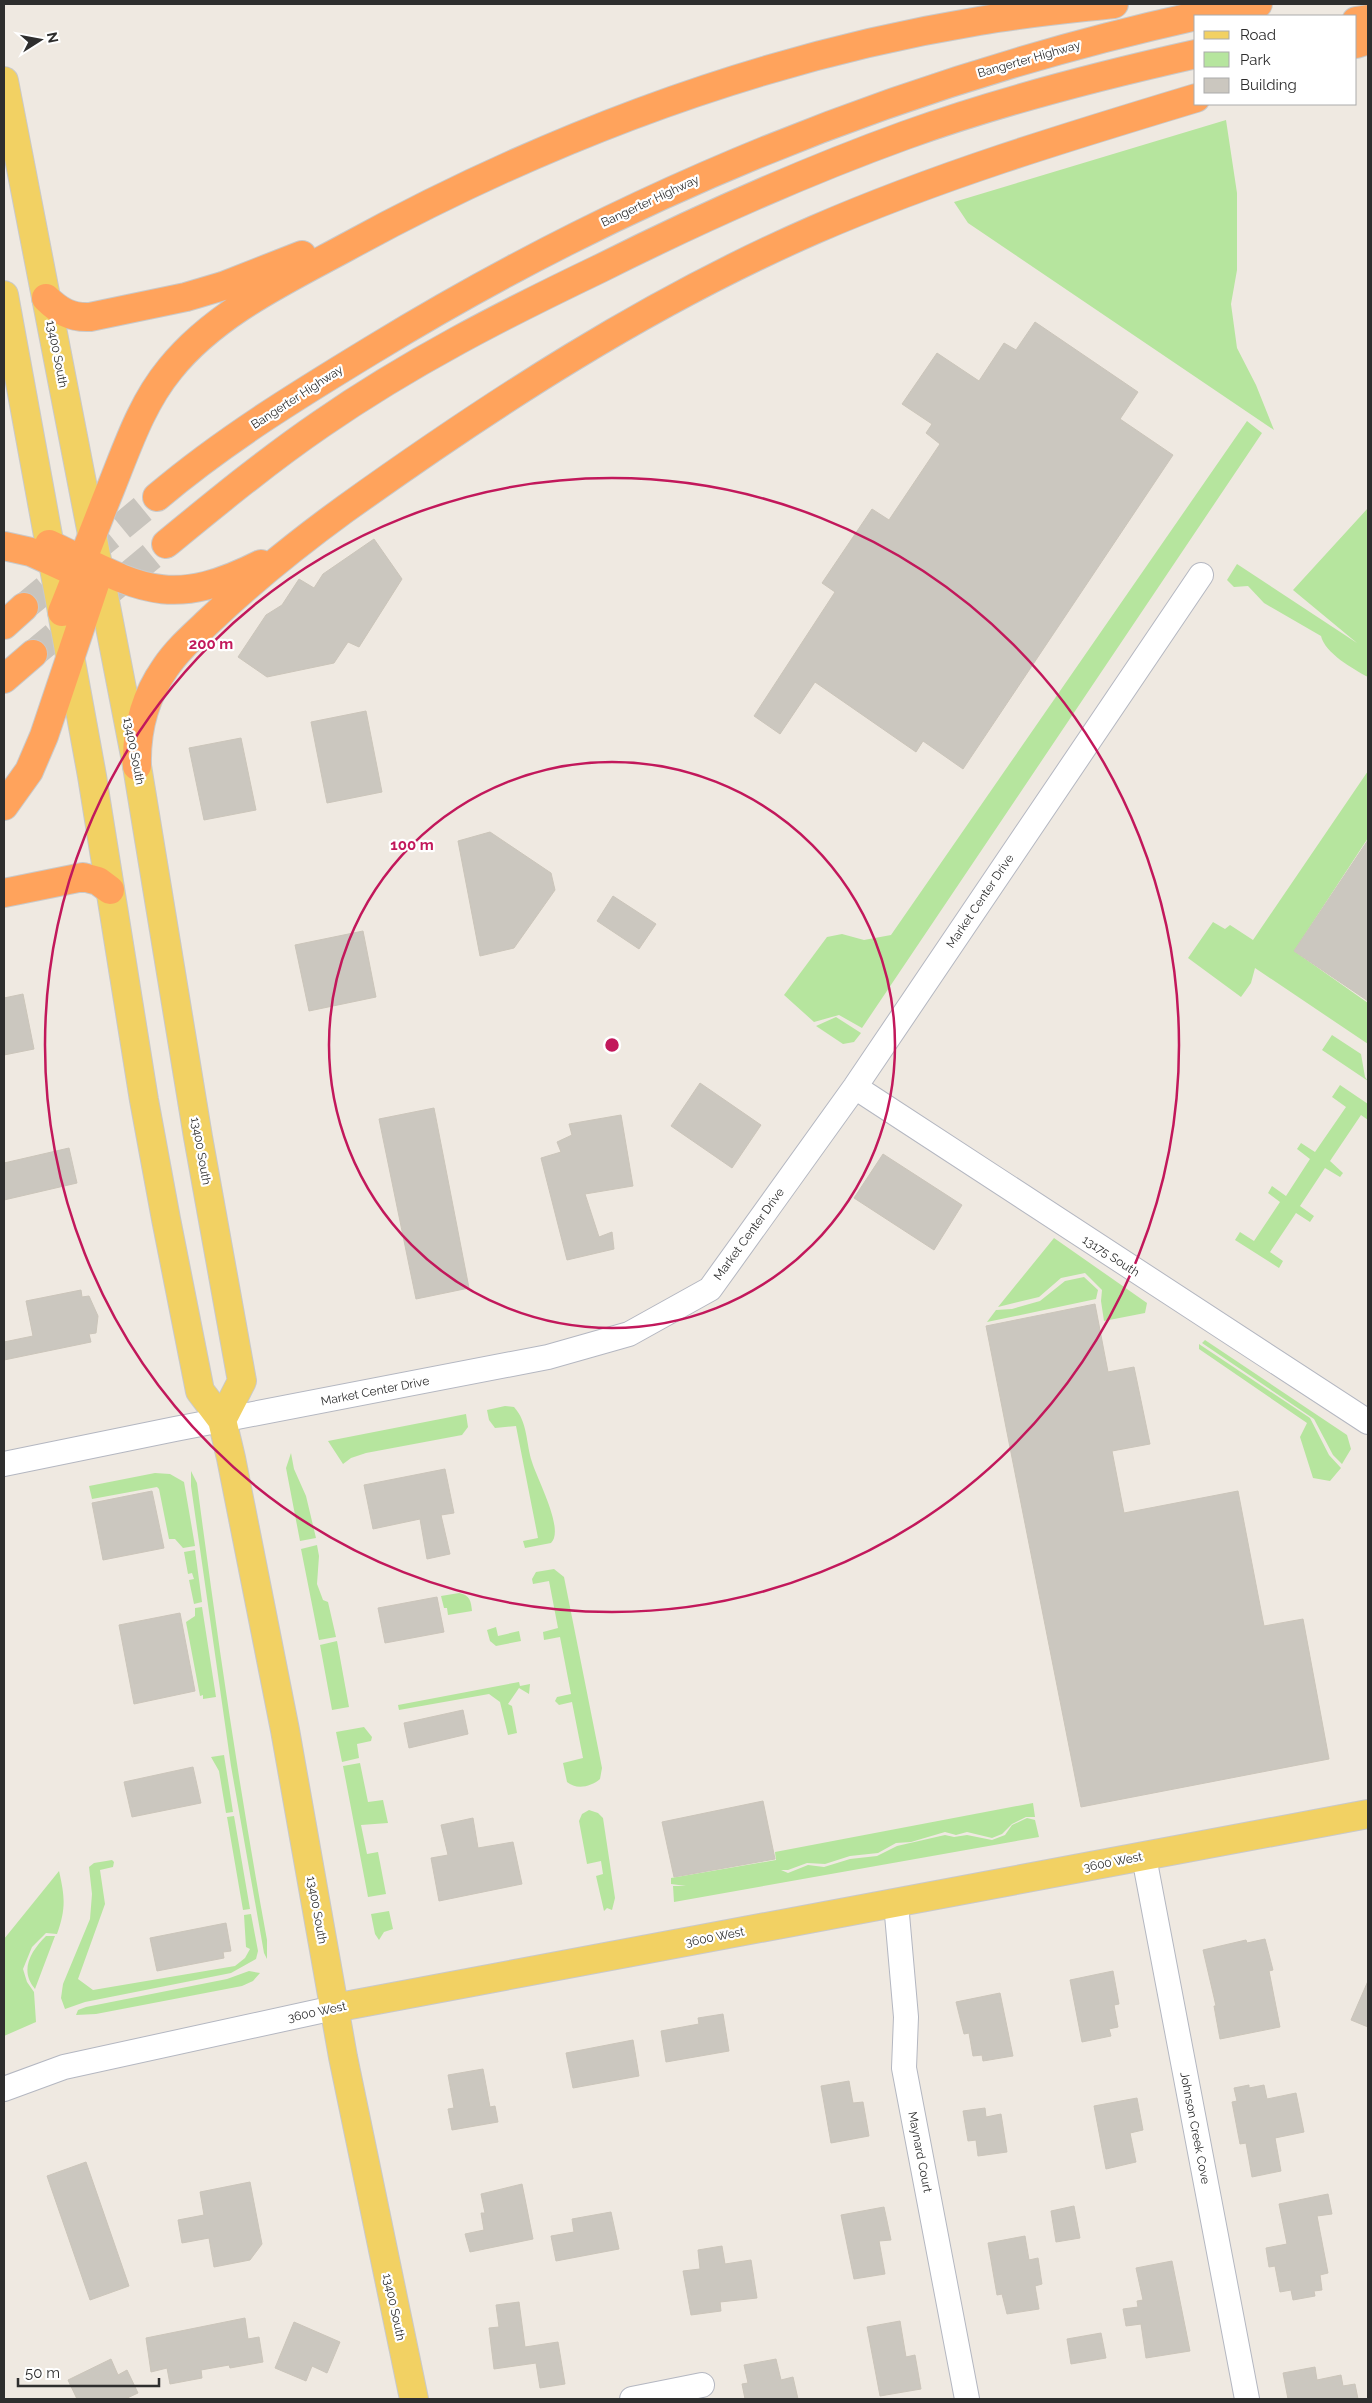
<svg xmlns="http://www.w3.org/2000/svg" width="1372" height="2403" font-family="Raleway,sans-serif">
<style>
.green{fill:#b6e59e}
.building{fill:#cbc7bf;stroke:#cbc5ba}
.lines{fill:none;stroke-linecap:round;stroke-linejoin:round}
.highway-tunnel{stroke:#c8c4bd;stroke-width:28;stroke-dasharray:28 14;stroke-linecap:butt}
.minor-casing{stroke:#b4b7c1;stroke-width:26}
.major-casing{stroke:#c9c9c9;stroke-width:30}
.highway-casing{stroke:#c9c9c9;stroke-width:30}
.minor{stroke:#fff;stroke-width:24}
.major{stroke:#f2d163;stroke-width:28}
.highway{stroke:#ffa35c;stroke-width:28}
.ring{fill:none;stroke:#c2185b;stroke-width:2.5}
.labels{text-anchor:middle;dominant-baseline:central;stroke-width:4.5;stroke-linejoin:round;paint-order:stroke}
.street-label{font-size:12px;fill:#2e2e2e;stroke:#fff}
.centre{fill:#c2185b;stroke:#fff;stroke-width:2.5}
.ring-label{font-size:15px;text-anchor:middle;font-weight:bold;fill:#c2185b;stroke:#fff;stroke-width:4.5;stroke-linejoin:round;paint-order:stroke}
</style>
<rect width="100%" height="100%" fill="#efe9e1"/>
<path class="green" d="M 1226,120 L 1237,193 L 1237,270 L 1231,304 L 1237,348 L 1256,385 L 1274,430 L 968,223 L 954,202 Z
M 1247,421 L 1262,433 L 862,1028 L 839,1015 L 814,1022 L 784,995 L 827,937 L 842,934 L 864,940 L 891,935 Z
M 1368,508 L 1368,677 C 1353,669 1325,653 1321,636 L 1264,603 L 1248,586 L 1234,587 L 1227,580 L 1237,564 L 1357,643 L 1293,590 Z
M 1368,771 L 1368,838 L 1294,951 L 1368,1003 L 1368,1044 L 1255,968 L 1251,983 L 1241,997 L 1188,958 L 1213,922 L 1225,929 L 1230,925 L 1253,940 Z
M 836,1017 L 861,1033 L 854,1042 L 843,1044 L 816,1026 Z
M 1332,1035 L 1361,1054 L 1365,1077 L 1368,1081 L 1322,1050 Z
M 1340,1085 L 1368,1104 L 1368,1120 L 1361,1115 L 1330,1161 L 1343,1173 L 1340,1177 L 1325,1168 L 1300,1206 L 1314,1216 L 1310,1222 L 1296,1213 L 1270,1252 L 1283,1261 L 1279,1268 L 1235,1240 L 1240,1232 L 1254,1241 L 1280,1202 L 1268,1193 L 1272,1186 L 1286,1196 L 1310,1159 L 1297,1149 L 1301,1143 L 1315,1152 L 1346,1107 L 1332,1097 Z
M 1054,1238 L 1147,1303 L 1145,1313 L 1104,1321 L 1101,1301 L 1102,1290 L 1085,1273 L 1061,1278 L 1039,1297 L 998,1307 Z
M 1084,1277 L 1098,1290 L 1096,1299 L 987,1322 L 996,1310 L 1012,1309 L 1040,1301 L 1065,1281 Z
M 1205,1340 L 1347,1435 L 1351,1449 L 1342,1464 L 1333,1455 L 1314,1419 L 1202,1343 Z
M 1199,1344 L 1310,1418 L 1329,1455 L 1341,1468 L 1330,1481 L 1313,1478 L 1300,1437 L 1307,1423 L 1199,1349 Z
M 505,1406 L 514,1407 C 528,1422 526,1444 532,1462 C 537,1479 565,1530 551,1543 L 525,1548 L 523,1541 L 538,1538 L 516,1426 L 495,1428 L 489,1420 L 487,1410 Z
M 466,1414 L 468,1427 L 462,1435 L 366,1453 L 351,1458 L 343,1464 L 328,1441 Z
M 291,1453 L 294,1469 L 306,1496 L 316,1538 L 300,1541 L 286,1468 Z
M 191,1471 L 197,1483 C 217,1636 239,1788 267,1940 L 267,1959 L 264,1953 L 231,1766 L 191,1486 Z
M 155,1473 L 170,1474 L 184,1482 L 195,1546 L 183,1548 L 175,1539 L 169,1539 L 159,1489 L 157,1487 L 92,1499 L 89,1486 Z
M 317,1545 L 319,1556 L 317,1584 L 323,1600 L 328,1602 L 336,1637 L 319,1640 L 301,1549 Z
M 195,1550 L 202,1602 L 194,1604 L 189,1580 L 194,1579 L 192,1573 L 188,1574 L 184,1552 Z
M 554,1569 L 564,1577 L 602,1768 L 600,1779 C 591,1787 576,1790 567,1782 L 563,1763 L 583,1758 L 572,1702 L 559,1705 L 555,1701 L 557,1697 L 571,1694 L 560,1637 L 544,1640 L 543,1632 L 558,1628 L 549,1581 L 533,1584 L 532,1579 L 536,1572 Z
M 459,1593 C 470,1595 471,1601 472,1611 L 448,1615 L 447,1608 L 444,1608 L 441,1596 Z
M 202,1607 L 216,1697 L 203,1699 L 203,1695 L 200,1696 L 186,1622 L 195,1616 L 195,1608 Z
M 496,1627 L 498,1636 L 519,1631 L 521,1641 L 496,1646 L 490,1641 L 487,1630 Z
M 337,1641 L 349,1707 L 332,1710 L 320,1645 Z
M 519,1682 L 520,1686 L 530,1684 L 529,1694 L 519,1688 L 508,1704 L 512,1706 L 517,1733 L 508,1735 L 500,1702 L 489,1694 L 399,1710 L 398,1705 Z
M 364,1727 L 372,1737 L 371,1741 L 357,1744 L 359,1758 L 342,1762 L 336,1732 Z
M 224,1755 L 233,1812 L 226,1813 L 219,1771 L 211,1757 Z
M 360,1763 L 368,1802 L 383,1800 L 388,1823 L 361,1825 L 367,1854 L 378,1852 L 386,1894 L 368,1897 L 343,1766 Z
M 1033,1803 L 1035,1817 L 1026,1817 L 1012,1824 L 1002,1834 L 992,1838 L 967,1832 L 956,1835 L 945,1832 L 911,1842 L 896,1843 L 878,1853 L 850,1856 L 825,1864 L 807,1863 L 788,1870 L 781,1870 L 788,1873 L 808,1865 L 824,1867 L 850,1859 L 877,1856 L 897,1846 L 945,1835 L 954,1837 L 967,1835 L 992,1840 L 1005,1835 L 1012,1825 L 1027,1818 L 1035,1820 L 1039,1837 L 674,1902 L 673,1886 L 686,1886 L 671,1884 L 671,1878 L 776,1860 L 775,1852 Z
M 589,1810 L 598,1813 L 603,1818 L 615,1898 L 612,1910 L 607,1908 L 604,1911 L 596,1876 L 603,1874 L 601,1861 L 587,1864 L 579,1821 L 582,1814 Z
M 234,1816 L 250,1909 L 243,1910 L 227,1817 Z
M 112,1860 L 114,1862 L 113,1867 L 100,1870 L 105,1904 L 78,1979 L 93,1990 L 235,1966 L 245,1958 L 250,1949 L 246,1947 L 244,1915 L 251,1914 L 258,1951 L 256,1959 L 231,1973 L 85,2002 L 65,2009 L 61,1998 L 63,1984 L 90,1919 L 92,1894 L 89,1867 L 94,1863 Z
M 59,1871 C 65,1897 66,1909 57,1934 L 46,1933 L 32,1947 L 23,1969 L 27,1982 L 34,1992 L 36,2022 L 4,2036 L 4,1939 Z
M 389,1911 L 393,1929 L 384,1932 L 379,1940 L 375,1934 L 371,1914 Z
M 46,1936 L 55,1936 L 35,1989 C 19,1970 31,1951 46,1936 Z
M 249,1971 L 260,1973 L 253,1981 L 242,1986 L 96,2014 L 76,2015 L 78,2010 L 86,2007 L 227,1979 Z"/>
<path class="building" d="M 1035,322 L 1138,392 L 1120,419 L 1173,455 L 963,769 L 923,741 L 916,752 L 815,682 L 780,734 L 754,716 L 835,592 L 822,583 L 872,509 L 889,520 L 940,444 L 926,433 L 932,424 L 902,404 L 937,353 L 979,381 L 1004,343 L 1016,350 Z
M 374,539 L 402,579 L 359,647 L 348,642 L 334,663 L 267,677 L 238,657 L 266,615 L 282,605 L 299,579 L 314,588 L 323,574 Z
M 366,711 L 382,792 L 327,803 L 311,722 Z
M 241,738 L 256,810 L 204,820 L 189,748 Z
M 490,832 L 551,873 L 555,890 L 514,948 L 480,956 L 458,841 Z
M 1368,840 L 1368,1001 L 1294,951 Z
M 613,896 L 656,924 L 639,949 L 597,921 Z
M 363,931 L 376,997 L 309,1011 L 295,945 Z
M 23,994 L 34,1049 L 4,1055 L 4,998 Z
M 700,1083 L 761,1125 L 732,1168 L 671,1126 Z
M 434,1108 L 469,1288 L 416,1299 L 379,1119 Z
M 621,1115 L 633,1186 L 585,1194 L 599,1237 L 612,1232 L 614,1249 L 567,1260 L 541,1158 L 561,1152 L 557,1142 L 572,1135 L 569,1124 Z
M 69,1148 L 77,1183 L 4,1200 L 4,1163 Z
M 883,1154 L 962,1205 L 934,1250 L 854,1198 Z
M 81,1290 L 82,1297 L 89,1296 L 98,1316 L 96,1333 L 89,1334 L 91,1342 L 4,1360 L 4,1342 L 33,1336 L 26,1301 Z
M 1095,1304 L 1108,1372 L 1134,1367 L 1150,1444 L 1112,1451 L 1124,1513 L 1238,1491 L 1264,1626 L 1303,1619 L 1329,1759 L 1081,1807 L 986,1326 Z
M 445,1469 L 454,1513 L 441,1515 L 450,1554 L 427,1559 L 420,1519 L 373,1529 L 364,1485 Z
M 152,1491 L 164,1548 L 103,1560 L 92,1503 Z
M 437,1597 L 444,1632 L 385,1643 L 378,1608 Z
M 180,1613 L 195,1691 L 134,1704 L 119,1625 Z
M 463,1710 L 468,1734 L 409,1748 L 404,1723 Z
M 193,1767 L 201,1803 L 132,1817 L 124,1782 Z
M 763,1801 L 775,1859 L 674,1877 L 662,1822 Z
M 473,1818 L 478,1848 L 513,1842 L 522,1884 L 439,1901 L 431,1858 L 448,1855 L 441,1825 Z
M 226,1923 L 231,1951 L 223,1952 L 224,1958 L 157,1971 L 150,1938 Z
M 1265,1939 L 1273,1970 L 1269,1971 L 1280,2027 L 1220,2039 L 1214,2006 L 1216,2006 L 1203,1950 L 1246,1940 L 1247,1943 Z
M 1113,1971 L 1119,2004 L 1114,2005 L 1118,2027 L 1109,2029 L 1111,2036 L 1082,2042 L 1070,1980 Z
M 1368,1981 L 1368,2027 L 1351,2020 Z
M 1000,1993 L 1013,2056 L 983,2061 L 982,2055 L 973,2056 L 969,2033 L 964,2034 L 956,2002 Z
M 723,2014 L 729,2051 L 666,2062 L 661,2031 L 699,2024 L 698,2018 Z
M 633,2040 L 639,2076 L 573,2088 L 566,2053 Z
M 483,2069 L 490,2107 L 495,2106 L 498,2122 L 452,2130 L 448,2109 L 454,2108 L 448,2075 Z
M 849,2081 L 853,2103 L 863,2102 L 869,2136 L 831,2143 L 821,2086 Z
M 1249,2085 L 1249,2088 L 1264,2085 L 1267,2099 L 1296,2093 L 1304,2132 L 1275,2138 L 1281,2171 L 1252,2177 L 1246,2143 L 1240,2144 L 1232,2102 L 1237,2101 L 1234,2088 Z
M 1137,2098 L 1143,2130 L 1130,2133 L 1136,2162 L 1106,2169 L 1094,2106 Z
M 985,2108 L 986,2117 L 1001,2114 L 1007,2152 L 978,2156 L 976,2140 L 968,2141 L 963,2111 Z
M 86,2162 L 129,2286 L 90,2300 L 47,2176 Z
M 250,2182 L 262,2244 L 250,2260 L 214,2267 L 209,2238 L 182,2243 L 178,2220 L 204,2215 L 200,2192 Z
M 522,2184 L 533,2239 L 470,2252 L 465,2234 L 484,2230 L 481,2213 L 485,2213 L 481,2194 Z
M 1328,2194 L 1332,2214 L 1317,2216 L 1328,2273 L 1320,2275 L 1322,2290 L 1314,2291 L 1315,2296 L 1293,2300 L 1291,2290 L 1280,2292 L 1275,2266 L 1269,2267 L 1266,2248 L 1287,2244 L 1279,2204 Z
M 1074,2206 L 1080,2238 L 1056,2242 L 1051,2211 Z
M 884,2207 L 891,2240 L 879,2241 L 885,2274 L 854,2279 L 841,2215 Z
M 611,2212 L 619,2249 L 556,2261 L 551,2236 L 574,2232 L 572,2219 Z
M 1025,2236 L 1029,2260 L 1038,2258 L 1042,2284 L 1035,2286 L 1039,2309 L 1007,2314 L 1002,2294 L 997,2295 L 988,2243 Z
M 722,2246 L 725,2264 L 751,2260 L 757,2298 L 720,2302 L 721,2311 L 691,2315 L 683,2271 L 700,2269 L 698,2250 Z
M 1172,2261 L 1190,2351 L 1146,2358 L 1141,2324 L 1126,2326 L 1123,2309 L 1138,2307 L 1137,2301 L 1143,2300 L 1136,2268 Z
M 519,2302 L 525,2347 L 558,2342 L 565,2384 L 540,2388 L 536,2363 L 494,2369 L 489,2328 L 499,2327 L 496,2305 Z
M 245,2318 L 248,2339 L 259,2337 L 263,2362 L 230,2368 L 229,2365 L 201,2370 L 202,2378 L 170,2384 L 167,2368 L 151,2372 L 146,2338 Z
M 900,2321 L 906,2357 L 915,2355 L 921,2389 L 880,2396 L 867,2327 Z
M 294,2322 L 340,2342 L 327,2373 L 312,2366 L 306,2381 L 275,2368 Z
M 1101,2333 L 1106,2358 L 1071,2364 L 1067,2339 Z
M 111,2359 L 118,2375 L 127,2370 L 138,2393 L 125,2399 L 77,2399 L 68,2380 Z
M 776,2359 L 781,2380 L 793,2377 L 798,2399 L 745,2399 L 742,2384 L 748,2383 L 744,2365 Z
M 1315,2367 L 1317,2380 L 1341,2375 L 1343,2386 L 1355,2384 L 1358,2399 L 1288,2399 L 1283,2373 Z"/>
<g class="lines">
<path class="highway-tunnel" d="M 24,607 L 157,497
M 33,654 L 166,544"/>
<g class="minor-casing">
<path id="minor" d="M 855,1087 L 1368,1422
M 4,1464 L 175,1429 L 548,1357 L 629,1334 L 710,1289 L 855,1087 L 1201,575
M 1144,1857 L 1247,2399
M 896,1903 L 906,2017 L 904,2068 L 967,2399
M 4,2089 L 64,2067 L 334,2008
M 632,2399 L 702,2385"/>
</g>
<g class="major-casing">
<path id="major" d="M 4,81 L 137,766 L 198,1137 L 242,1381 L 222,1420
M 4,295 L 92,776 L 144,1100 L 166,1219 L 200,1391 L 222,1420 L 231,1458 L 285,1730 L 343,2057 L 414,2399
M 334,2008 L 1368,1814"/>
</g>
<g class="highway-casing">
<path id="highway" d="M 1197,16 L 1258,4
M 1356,21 L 1368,19
M 1356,44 L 1368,40
M 46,298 C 59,311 71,318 90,317 L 186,297 L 223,286 L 302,255
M 157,497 C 223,441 298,395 372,350 C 627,194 904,81 1196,16
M 49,544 C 137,586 166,612 261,564
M 166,544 C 216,503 267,461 321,424 C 409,363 503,315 599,269 C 699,219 801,173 906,135 C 1000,101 1098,76 1196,54
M 4,546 L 31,552 L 66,568
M 62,612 C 79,570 95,527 112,485 C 128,445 142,403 170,369 C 214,314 284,281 345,248 C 542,140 756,58 979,21 C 1024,13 1069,9 1114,4
M 4,625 L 24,607
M 4,679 L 33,654
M 137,766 C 136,730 144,698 165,668 C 177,650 193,636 209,621 C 252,580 297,544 345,509 C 493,403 647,303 814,230 C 938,176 1067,137 1196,98
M 4,806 L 29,771 L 44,736 L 99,572
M 4,893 L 83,877 L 98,881 L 110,890"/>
</g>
<use href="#minor" class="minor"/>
<use href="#major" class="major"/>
<use href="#highway" class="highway"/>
</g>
<g class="ring">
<circle cx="612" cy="1045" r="283"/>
<circle cx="612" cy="1045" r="567"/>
</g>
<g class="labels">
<g class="street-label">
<text transform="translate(1029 59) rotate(-16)">Bangerter Highway</text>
<text transform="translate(650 201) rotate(-25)">Bangerter Highway</text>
<text transform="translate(57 354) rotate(79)">13400 South</text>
<text transform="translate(297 397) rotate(-33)">Bangerter Highway</text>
<text transform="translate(134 751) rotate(79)">13400 South</text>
<text transform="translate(980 901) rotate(-56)">Market Center Drive</text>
<text transform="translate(201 1151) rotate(80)">13400 South</text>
<text transform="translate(749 1234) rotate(-54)">Market Center Drive</text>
<text transform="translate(1111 1256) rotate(33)">13175 South</text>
<text transform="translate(375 1391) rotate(-11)">Market Center Drive</text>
<text transform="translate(1113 1862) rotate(-11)">3600 West</text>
<text transform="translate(317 1910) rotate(80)">13400 South</text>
<text transform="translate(715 1937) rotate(-11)">3600 West</text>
<text transform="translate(317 2012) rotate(-12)">3600 West</text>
<text transform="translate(1195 2128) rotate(79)">Johnson Creek Cove</text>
<text transform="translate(920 2152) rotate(79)">Maynard Court</text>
<text transform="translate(394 2307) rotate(78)">13400 South</text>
</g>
</g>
<circle cx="612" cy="1045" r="8" class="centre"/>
<g class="ring-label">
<text x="211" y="649">200 m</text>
<text x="412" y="850">100 m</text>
</g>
<rect width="1372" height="2403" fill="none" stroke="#2e2e2e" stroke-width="10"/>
<rect x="1194" y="15" width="162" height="90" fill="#ffffff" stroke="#ababab"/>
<rect x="1204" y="31" width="25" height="8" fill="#f2d163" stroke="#ababab"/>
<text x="1240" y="40" font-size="15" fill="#2e2e2e">Road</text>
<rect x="1204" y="52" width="25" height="15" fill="#b6e59e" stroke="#ababab"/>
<text x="1240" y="65" font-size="15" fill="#2e2e2e">Park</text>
<rect x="1204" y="78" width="25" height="15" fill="#cbc7bf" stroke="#ababab"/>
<text x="1240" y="90" font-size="15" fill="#2e2e2e">Building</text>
<g transform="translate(40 40) rotate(79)" stroke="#ffffff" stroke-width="4" paint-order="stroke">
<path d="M0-4L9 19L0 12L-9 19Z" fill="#2e2e2e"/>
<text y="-8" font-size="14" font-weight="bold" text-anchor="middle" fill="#2e2e2e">N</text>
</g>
<path d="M18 2378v8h141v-8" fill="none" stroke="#2e2e2e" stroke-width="2.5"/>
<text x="25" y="2378" font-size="15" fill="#2e2e2e" stroke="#ffffff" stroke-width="4" paint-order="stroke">50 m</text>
</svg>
